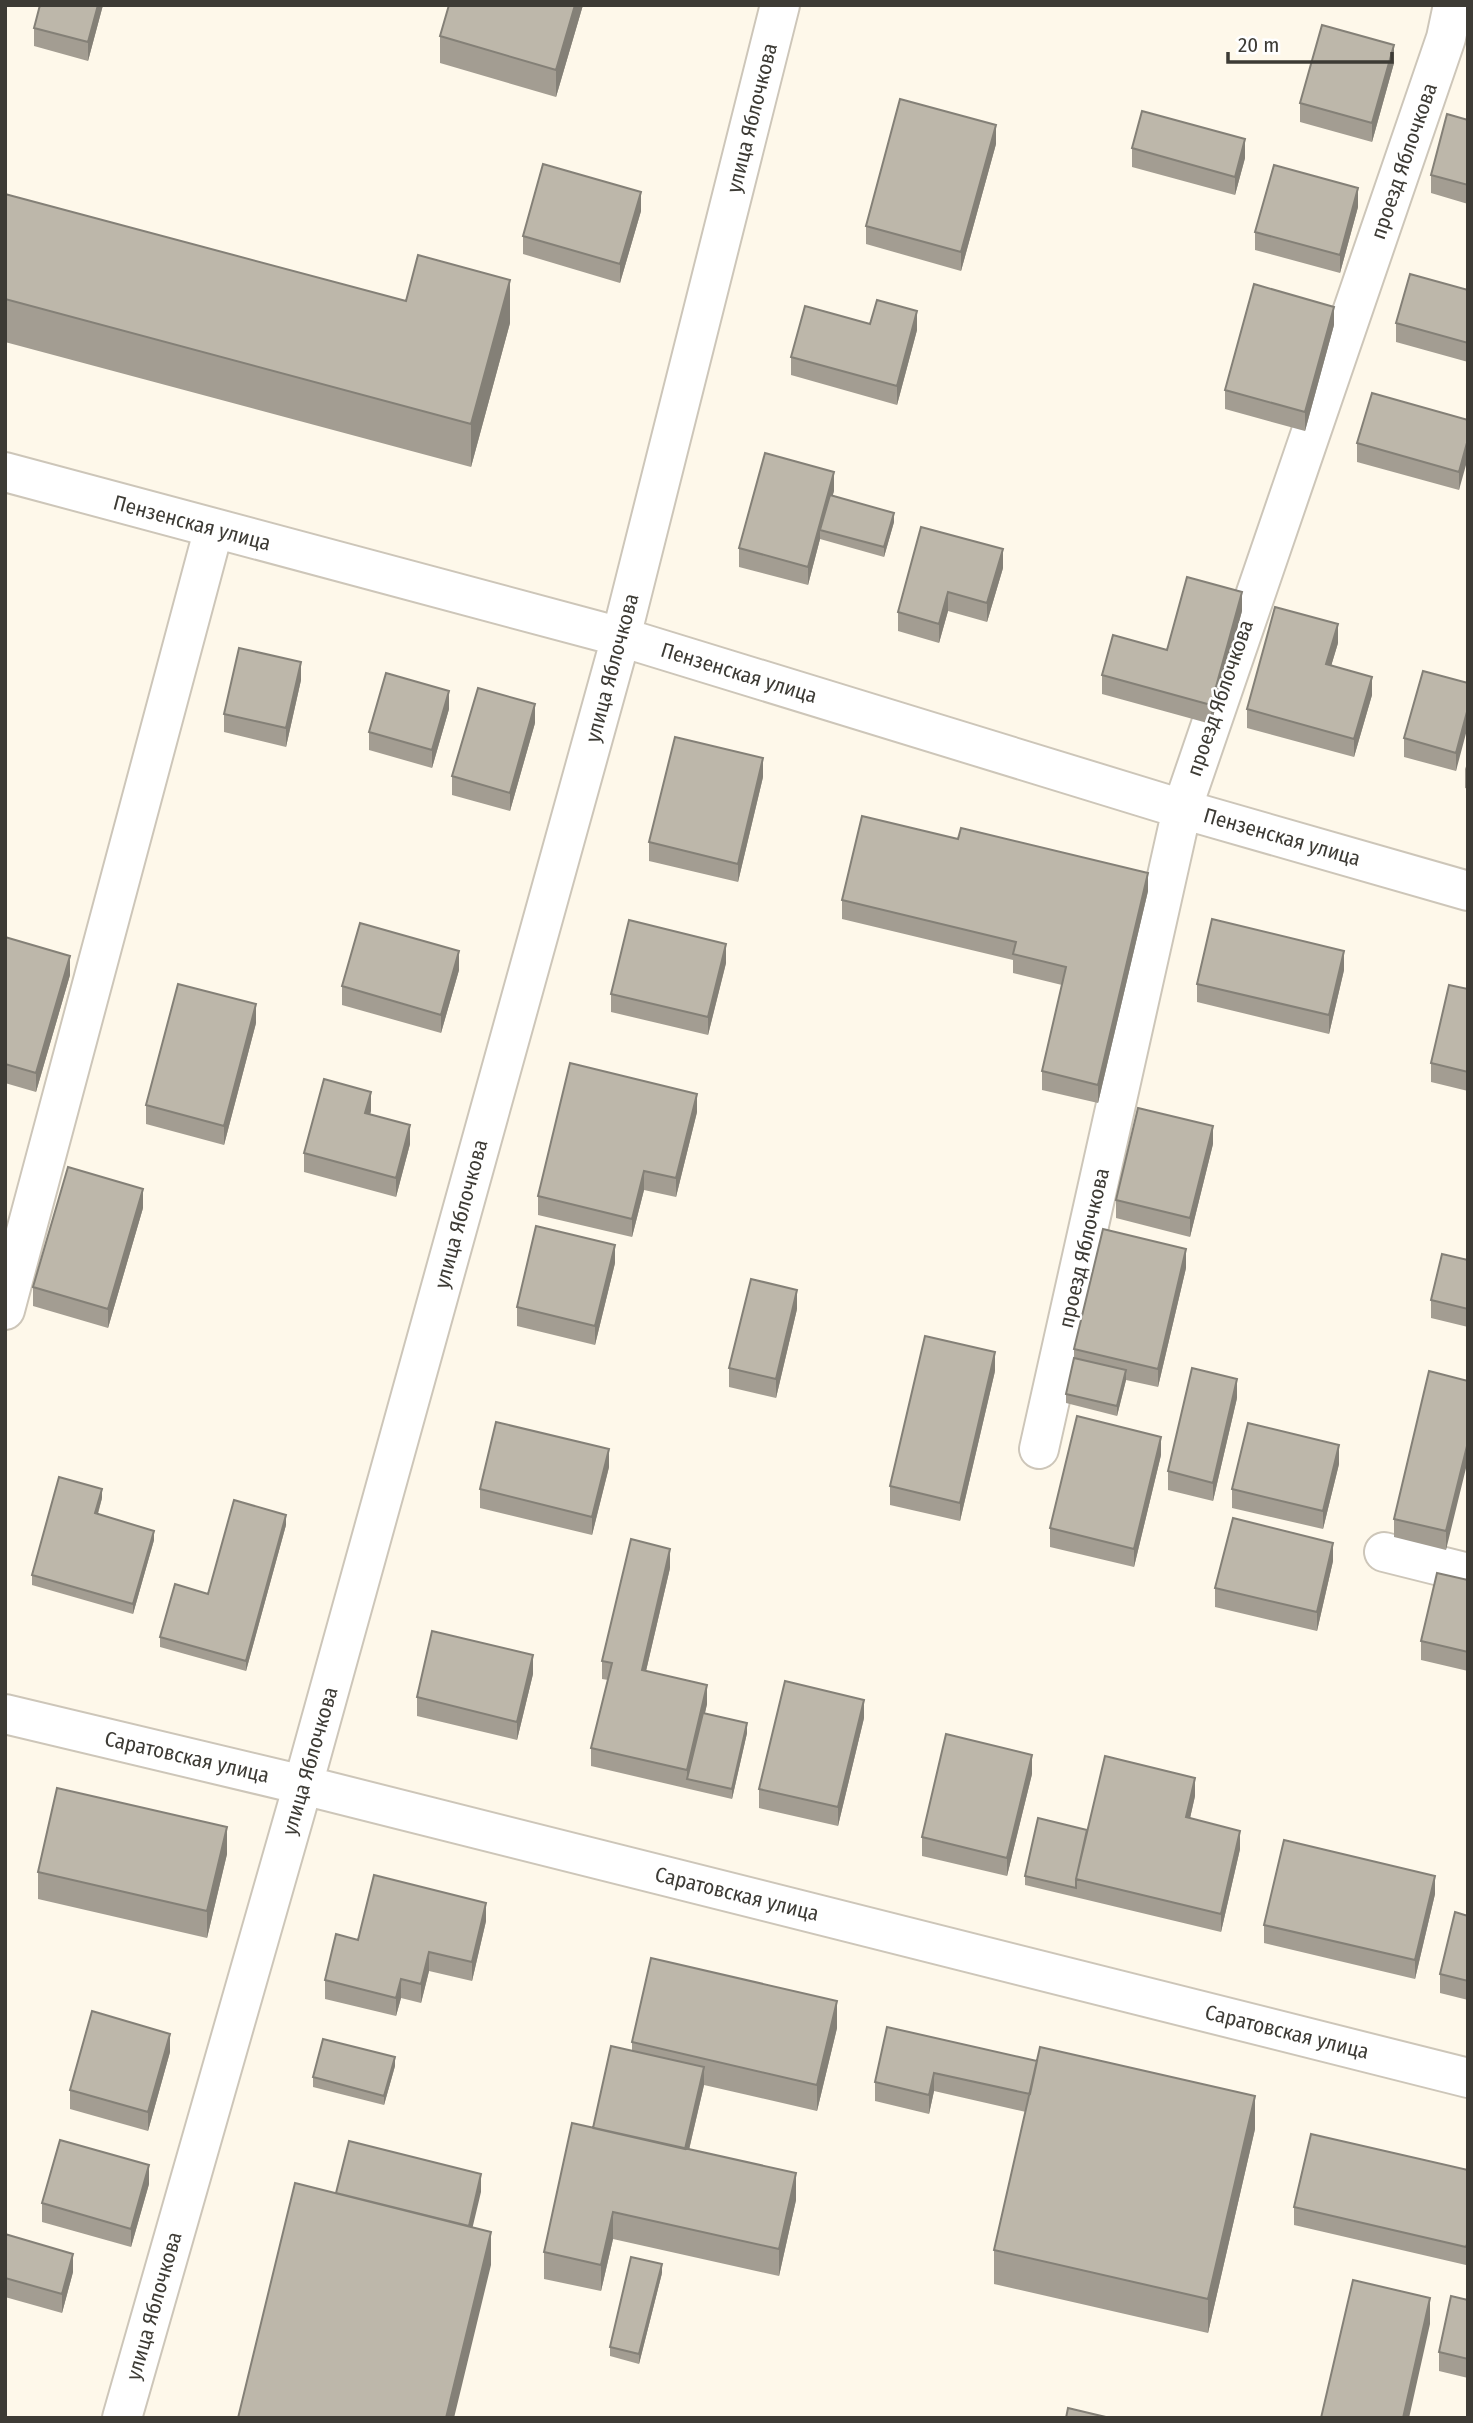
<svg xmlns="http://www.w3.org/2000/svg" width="1473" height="2423" font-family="'Fira Sans Condensed',sans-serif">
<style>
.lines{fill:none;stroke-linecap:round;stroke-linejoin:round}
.minor-casing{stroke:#cdc6b9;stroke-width:42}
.minor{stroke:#fff;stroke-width:38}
.wall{fill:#a39d92}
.shaded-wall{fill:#848077}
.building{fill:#bdb7aa;stroke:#848077;stroke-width:2}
.labels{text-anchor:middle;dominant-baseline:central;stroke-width:5;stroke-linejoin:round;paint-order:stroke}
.street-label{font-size:21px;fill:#3d3b35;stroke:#fff}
</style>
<rect width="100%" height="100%" fill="#fef8ea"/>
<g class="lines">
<g class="minor-casing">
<path id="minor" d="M 5,472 L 621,637 L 1182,809 L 1468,891
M 5,1310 L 214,528
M 1039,1449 L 1182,809 L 1446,38 L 1453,5
M 1384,1552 L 1468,1573
M 5,1714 L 303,1785 L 1468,2078
M 122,2418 L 303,1785 L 621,637 L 780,5"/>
</g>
<use href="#minor" class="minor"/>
</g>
<path class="wall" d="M 40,5 L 103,5 L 88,61 L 34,46 L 34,28 Z
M 449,5 L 583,5 L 556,97 L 440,63 L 440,36 Z
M 1394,63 L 1372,142 L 1300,122 L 1300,103 Z
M 1468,120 L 1468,204 L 1431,193 L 1431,175 Z
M 996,144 L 961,271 L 866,244 L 866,226 Z
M 1132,148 L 1245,158 L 1235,195 L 1132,167 Z
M 5,194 L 406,301 L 510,323 L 471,467 L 5,342 Z
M 1358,207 L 1340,273 L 1255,250 L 1255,232 Z
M 641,211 L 620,283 L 523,254 L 523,236 Z
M 1468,290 L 1468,362 L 1396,342 L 1396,323 Z
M 870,324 L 917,330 L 897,405 L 791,375 L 791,357 Z
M 1334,325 L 1305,431 L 1225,409 L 1225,390 Z
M 1468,420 L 1459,490 L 1357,462 L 1357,443 Z
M 834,491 L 832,496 L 894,522 L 884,557 L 820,539 L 808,585 L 739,567 L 739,548 Z
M 1003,568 L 987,622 L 948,611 L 939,643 L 898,631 L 898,612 Z
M 1242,611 L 1211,724 L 1102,694 L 1102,675 L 1167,650 Z
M 1338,643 L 1331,666 L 1372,695 L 1354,757 L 1247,728 L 1247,709 Z
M 301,680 L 286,747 L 224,732 L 224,714 Z
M 1468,683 L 1456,771 L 1404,757 L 1404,738 Z
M 449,709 L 432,768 L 369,750 L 369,732 Z
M 535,723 L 510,811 L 452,795 L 452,776 Z
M 1468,761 L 1468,789 L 1465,788 L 1465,769 Z
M 763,777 L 738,882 L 649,861 L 649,842 Z
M 958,839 L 1148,891 L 1098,1103 L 1042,1090 L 1042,1071 L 1062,985 L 1013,973 L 1013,960 L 842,919 L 842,900 Z
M 5,937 L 70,975 L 36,1092 L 5,1083 Z
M 726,963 L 708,1035 L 611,1012 L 611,994 Z
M 459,970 L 441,1033 L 342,1005 L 342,986 Z
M 1344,970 L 1329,1034 L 1197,1002 L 1197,984 Z
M 1468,989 L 1468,1091 L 1431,1082 L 1431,1063 Z
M 256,1023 L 224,1145 L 146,1124 L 146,1105 Z
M 371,1111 L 370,1114 L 410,1144 L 396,1197 L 304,1172 L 304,1153 Z
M 697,1112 L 676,1197 L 644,1190 L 632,1237 L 538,1215 L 538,1196 Z
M 1213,1144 L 1190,1237 L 1116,1218 L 1116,1200 Z
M 143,1208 L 108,1328 L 33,1306 L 33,1287 Z
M 1468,1260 L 1468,1327 L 1431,1318 L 1431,1300 Z
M 615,1263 L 595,1345 L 517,1326 L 517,1307 Z
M 1186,1268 L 1158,1387 L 1126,1380 L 1117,1416 L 1066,1403 L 1066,1394 L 1074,1358 L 1074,1349 Z
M 797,1309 L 776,1398 L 729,1387 L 729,1368 Z
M 995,1371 L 960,1521 L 890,1505 L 890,1486 Z
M 1468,1381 L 1446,1550 L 1394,1537 L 1394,1519 Z
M 1237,1398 L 1213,1501 L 1168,1490 L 1168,1471 Z
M 1161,1455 L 1134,1567 L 1050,1547 L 1050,1528 Z
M 1339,1464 L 1323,1529 L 1232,1508 L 1232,1489 Z
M 609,1467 L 592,1535 L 480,1508 L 480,1489 Z
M 102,1498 L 98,1514 L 154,1540 L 133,1614 L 32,1585 L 32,1575 Z
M 286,1525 L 246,1671 L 160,1647 L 160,1637 Z
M 1333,1561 L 1317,1631 L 1215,1607 L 1215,1588 Z
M 670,1568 L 646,1671 L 707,1704 L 705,1713 L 747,1733 L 732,1799 L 591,1766 L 591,1748 L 608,1680 L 602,1679 L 602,1661 Z
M 1468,1580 L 1468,1671 L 1421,1660 L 1421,1641 Z
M 533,1674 L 517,1740 L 417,1716 L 417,1697 Z
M 864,1718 L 838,1826 L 759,1808 L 759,1789 Z
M 1032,1774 L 1007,1876 L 922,1856 L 922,1837 Z
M 1195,1796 L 1190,1818 L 1240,1849 L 1221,1932 L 1025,1885 L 1025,1876 L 1087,1830 Z
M 227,1854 L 207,1938 L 38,1899 L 38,1872 Z
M 1435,1894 L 1415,1979 L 1264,1943 L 1264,1925 Z
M 1468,1916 L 1468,2000 L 1440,1993 L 1440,1974 Z
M 486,1921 L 472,1981 L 429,1971 L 421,2003 L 401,1998 L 396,2016 L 325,1999 L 325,1980 L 358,1940 Z
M 887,2027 L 1255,2129 L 1208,2333 L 994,2284 L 994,2250 L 1026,2112 L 934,2091 L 929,2114 L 875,2101 L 875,2082 Z
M 837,2028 L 817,2111 L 704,2085 L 689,2150 L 796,2200 L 779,2276 L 613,2239 L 601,2291 L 544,2279 L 544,2252 L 593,2128 L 632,2050 L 632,2042 Z
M 170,2052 L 148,2131 L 70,2109 L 70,2090 Z
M 395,2066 L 384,2105 L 313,2087 L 313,2077 Z
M 1468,2170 L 1466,2265 L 1294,2225 L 1294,2207 Z
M 149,2184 L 131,2247 L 42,2222 L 42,2203 Z
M 5,2234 L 73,2272 L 62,2313 L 5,2297 Z
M 662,2273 L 639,2364 L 610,2356 L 610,2347 Z
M 1468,2300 L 1468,2378 L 1439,2371 L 1439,2352 Z"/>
<path class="shaded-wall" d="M 98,5 L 103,5 L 88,61 L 88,42 Z
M 575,5 L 583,5 L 556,97 L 556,70 Z
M 1394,45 L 1394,63 L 1372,142 L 1372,123 Z
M 996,125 L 996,144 L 961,271 L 961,252 Z
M 1245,139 L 1245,158 L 1235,195 L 1235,177 Z
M 1358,188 L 1358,207 L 1340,273 L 1340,255 Z
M 641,192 L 641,211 L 620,283 L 620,264 Z
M 510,280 L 510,323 L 471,467 L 471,424 Z
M 1334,307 L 1334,325 L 1305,431 L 1305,412 Z
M 917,311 L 917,330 L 897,405 L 897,386 Z
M 1468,439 L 1468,458 L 1459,490 L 1459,472 Z
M 834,472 L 834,491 L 823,530 L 820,530 L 820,539 L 808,585 L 808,567 Z
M 894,513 L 894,522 L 884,557 L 884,547 Z
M 1003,549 L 1003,568 L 987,622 L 987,603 Z
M 948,592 L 948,611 L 939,643 L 939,624 Z
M 1242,592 L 1242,611 L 1211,724 L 1211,705 Z
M 1338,624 L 1338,643 L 1326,683 L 1326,664 Z
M 301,662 L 301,680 L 286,747 L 286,728 Z
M 1372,677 L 1372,695 L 1354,757 L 1354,739 Z
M 449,691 L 449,709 L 432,768 L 432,750 Z
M 535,704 L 535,723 L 510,811 L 510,793 Z
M 1468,708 L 1468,726 L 1456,771 L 1456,753 Z
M 763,758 L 763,777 L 738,882 L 738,864 Z
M 1148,873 L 1148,891 L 1098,1103 L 1098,1085 Z
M 726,944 L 726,963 L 708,1035 L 708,1017 Z
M 459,951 L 459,970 L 441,1033 L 441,1015 Z
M 1344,951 L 1344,970 L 1329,1034 L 1329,1015 Z
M 70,956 L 70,975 L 36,1092 L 36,1073 Z
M 256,1004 L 256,1023 L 224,1145 L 224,1126 Z
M 371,1092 L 371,1111 L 365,1132 L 365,1113 Z
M 697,1094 L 697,1112 L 676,1197 L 676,1178 Z
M 410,1125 L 410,1144 L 396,1197 L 396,1178 Z
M 1213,1126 L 1213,1144 L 1190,1237 L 1190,1218 Z
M 644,1171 L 644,1190 L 632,1237 L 632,1219 Z
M 143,1189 L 143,1208 L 108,1328 L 108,1309 Z
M 615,1245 L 615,1263 L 595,1345 L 595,1326 Z
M 1186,1249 L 1186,1268 L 1158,1387 L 1158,1369 Z
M 797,1290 L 797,1309 L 776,1398 L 776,1379 Z
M 995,1352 L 995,1371 L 960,1521 L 960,1503 Z
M 1126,1370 L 1126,1380 L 1117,1416 L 1117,1406 Z
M 1237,1379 L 1237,1398 L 1213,1501 L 1213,1483 Z
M 1161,1437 L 1161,1455 L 1134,1567 L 1134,1549 Z
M 1468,1442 L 1468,1460 L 1446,1550 L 1446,1531 Z
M 1339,1445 L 1339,1464 L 1323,1529 L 1323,1511 Z
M 609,1449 L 609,1467 L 592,1535 L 592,1517 Z
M 102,1489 L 102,1498 L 95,1523 L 95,1513 Z
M 286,1515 L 286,1525 L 246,1671 L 246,1661 Z
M 154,1531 L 154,1540 L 133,1614 L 133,1604 Z
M 1333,1543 L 1333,1561 L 1317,1631 L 1317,1612 Z
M 670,1549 L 670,1568 L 642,1688 L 642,1670 Z
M 533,1655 L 533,1674 L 517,1740 L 517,1722 Z
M 707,1685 L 707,1704 L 689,1779 L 687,1779 L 687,1770 Z
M 864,1700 L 864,1718 L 838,1826 L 838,1807 Z
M 747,1723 L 747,1733 L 732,1799 L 732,1789 Z
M 1032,1755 L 1032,1774 L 1007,1876 L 1007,1858 Z
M 1195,1778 L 1195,1796 L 1186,1836 L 1186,1817 Z
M 227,1827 L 227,1854 L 207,1938 L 207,1911 Z
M 1240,1831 L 1240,1849 L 1221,1932 L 1221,1914 Z
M 1435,1876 L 1435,1894 L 1415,1979 L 1415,1960 Z
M 486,1903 L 486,1921 L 472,1981 L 472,1962 Z
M 429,1952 L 429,1971 L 421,2003 L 421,1984 Z
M 401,1979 L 401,1998 L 396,2016 L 396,1998 Z
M 837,2001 L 837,2028 L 817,2111 L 817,2085 Z
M 170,2034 L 170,2052 L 148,2131 L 148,2112 Z
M 395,2057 L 395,2066 L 384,2105 L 384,2096 Z
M 704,2067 L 704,2085 L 683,2175 L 683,2156 Z
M 934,2073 L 934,2091 L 929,2114 L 929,2095 Z
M 1255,2096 L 1255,2129 L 1208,2333 L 1208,2299 Z
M 149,2165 L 149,2184 L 131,2247 L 131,2229 Z
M 796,2173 L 796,2200 L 779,2276 L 779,2249 Z
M 481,2174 L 481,2192 L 465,2259 L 465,2240 Z
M 613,2212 L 613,2239 L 601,2291 L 601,2265 Z
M 491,2232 L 491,2265 L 454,2418 L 446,2418 Z
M 1468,2241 L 1468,2260 L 1466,2265 L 1466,2247 Z
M 73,2254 L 73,2272 L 62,2313 L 62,2294 Z
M 662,2264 L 662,2273 L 639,2364 L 639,2354 Z
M 1430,2298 L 1430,2324 L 1409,2418 L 1403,2418 Z"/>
<path class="building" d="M 40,5 L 98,5 L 88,42 L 34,28 Z
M 449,5 L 575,5 L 556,70 L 440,36 Z
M 1322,25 L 1394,45 L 1372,123 L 1300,103 Z
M 900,99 L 996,125 L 961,252 L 866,226 Z
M 1142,111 L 1245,139 L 1235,177 L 1132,148 Z
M 1447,114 L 1468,120 L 1468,185 L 1431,175 Z
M 543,164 L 641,192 L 620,264 L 523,236 Z
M 1274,165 L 1358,188 L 1340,255 L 1255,232 Z
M 5,194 L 406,301 L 418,255 L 510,280 L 471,424 L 5,299 Z
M 1410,274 L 1468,290 L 1468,343 L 1396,323 Z
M 1254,284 L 1334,307 L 1305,412 L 1225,390 Z
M 877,300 L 917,311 L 897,386 L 791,357 L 805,306 L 870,324 Z
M 1372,393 L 1468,420 L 1468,439 L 1459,472 L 1357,443 Z
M 765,453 L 834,472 L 808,567 L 739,548 Z
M 830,495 L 894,513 L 884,547 L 820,530 Z
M 921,527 L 1003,549 L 987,603 L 948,592 L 939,624 L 898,612 Z
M 1187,577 L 1242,592 L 1211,705 L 1102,675 L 1113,635 L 1167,650 Z
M 1275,607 L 1338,624 L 1326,664 L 1372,677 L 1354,739 L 1247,709 Z
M 239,648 L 301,662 L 286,728 L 224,714 Z
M 1423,671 L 1468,683 L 1468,708 L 1456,753 L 1404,738 Z
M 386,673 L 449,691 L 432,750 L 369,732 Z
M 478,688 L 535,704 L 510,793 L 452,776 Z
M 675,737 L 763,758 L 738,864 L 649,842 Z
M 862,816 L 958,839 L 961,828 L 1148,873 L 1098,1085 L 1042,1071 L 1066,967 L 1013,954 L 1016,942 L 842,900 Z
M 1212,919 L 1344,951 L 1329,1015 L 1197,984 Z
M 629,920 L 726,944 L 708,1017 L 611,994 Z
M 360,923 L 459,951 L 441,1015 L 342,986 Z
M 5,937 L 70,956 L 36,1073 L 5,1064 Z
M 178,984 L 256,1004 L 224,1126 L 146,1105 Z
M 1449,985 L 1468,989 L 1468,1072 L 1431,1063 Z
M 570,1063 L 697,1094 L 676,1178 L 644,1171 L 632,1219 L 538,1196 Z
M 324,1079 L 371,1092 L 365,1113 L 410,1125 L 396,1178 L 304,1153 Z
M 1138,1108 L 1213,1126 L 1190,1218 L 1116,1200 Z
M 68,1167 L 143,1189 L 108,1309 L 33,1287 Z
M 536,1226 L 615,1245 L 595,1326 L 517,1307 Z
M 1103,1229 L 1186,1249 L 1158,1369 L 1074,1349 Z
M 1442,1254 L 1468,1260 L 1468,1309 L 1431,1300 Z
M 751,1279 L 797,1290 L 776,1379 L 729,1368 Z
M 925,1336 L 995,1352 L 960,1503 L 890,1486 Z
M 1074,1358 L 1126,1370 L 1117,1406 L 1066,1394 Z
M 1192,1368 L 1237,1379 L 1213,1483 L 1168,1471 Z
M 1429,1371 L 1468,1381 L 1468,1442 L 1446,1531 L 1394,1519 Z
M 1077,1416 L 1161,1437 L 1134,1549 L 1050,1528 Z
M 496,1422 L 609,1449 L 592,1517 L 480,1489 Z
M 1248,1423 L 1339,1445 L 1323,1511 L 1232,1489 Z
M 59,1477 L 102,1489 L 95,1513 L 154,1531 L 133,1604 L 32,1575 Z
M 234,1500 L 286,1515 L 246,1661 L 160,1637 L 175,1584 L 208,1594 Z
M 1233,1518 L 1333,1543 L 1317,1612 L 1215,1588 Z
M 631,1539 L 670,1549 L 642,1670 L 707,1685 L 687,1770 L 591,1748 L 612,1663 L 602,1661 Z
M 1437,1573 L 1468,1580 L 1468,1652 L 1421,1641 Z
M 432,1631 L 533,1655 L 517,1722 L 417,1697 Z
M 785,1681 L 864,1700 L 838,1807 L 759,1789 Z
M 703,1713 L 747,1723 L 732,1789 L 687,1779 Z
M 946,1734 L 1032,1755 L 1007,1858 L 922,1837 Z
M 1105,1756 L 1195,1778 L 1186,1817 L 1240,1831 L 1221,1914 L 1076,1879 Z
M 57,1788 L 227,1827 L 207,1911 L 38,1872 Z
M 1038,1818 L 1087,1830 L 1076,1879 L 1076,1888 L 1025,1876 Z
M 1284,1840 L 1435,1876 L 1415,1960 L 1264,1925 Z
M 374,1875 L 486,1903 L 472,1962 L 429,1952 L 421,1984 L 401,1979 L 396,1998 L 325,1980 L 336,1934 L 358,1940 Z
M 1455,1912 L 1468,1916 L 1468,1981 L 1440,1974 Z
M 651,1958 L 837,2001 L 817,2085 L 632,2042 Z
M 92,2011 L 170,2034 L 148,2112 L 70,2090 Z
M 887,2027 L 1037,2061 L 1030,2094 L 934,2073 L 929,2095 L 875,2082 Z
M 323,2039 L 395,2057 L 384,2096 L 313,2077 Z
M 611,2046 L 704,2067 L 685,2149 L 593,2128 Z
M 1040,2047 L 1255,2096 L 1208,2299 L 994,2250 Z
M 572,2123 L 796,2173 L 779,2249 L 613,2212 L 601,2265 L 544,2252 Z
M 1311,2134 L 1468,2170 L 1468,2241 L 1466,2247 L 1294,2207 Z
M 60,2140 L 149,2165 L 131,2229 L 42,2203 Z
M 349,2141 L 481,2174 L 469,2226 L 336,2193 Z
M 295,2183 L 491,2232 L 446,2418 L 238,2418 Z
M 5,2234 L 73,2254 L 62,2294 L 5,2278 Z
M 631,2257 L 662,2264 L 639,2354 L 610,2347 Z
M 1353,2280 L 1430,2298 L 1403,2418 L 1321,2418 Z
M 1451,2296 L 1468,2300 L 1468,2359 L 1439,2352 Z
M 1068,2408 L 1110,2418 L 1066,2418 Z"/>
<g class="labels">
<g class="street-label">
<text transform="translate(752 118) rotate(-76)">улица Яблочкова</text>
<text transform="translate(1404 161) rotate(-71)">проезд Яблочкова</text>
<text transform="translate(192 523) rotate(15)">Пензенская улица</text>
<text transform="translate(612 668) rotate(-75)">улица Яблочкова</text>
<text transform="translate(739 673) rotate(17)">Пензенская улица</text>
<text transform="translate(1220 698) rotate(-71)">проезд Яблочкова</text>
<text transform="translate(1282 837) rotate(16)">Пензенская улица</text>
<text transform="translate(461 1214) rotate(-75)">улица Яблочкова</text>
<text transform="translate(1084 1248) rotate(-77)">проезд Яблочкова</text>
<text transform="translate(187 1757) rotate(13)">Саратовская улица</text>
<text transform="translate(310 1761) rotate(-74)">улица Яблочкова</text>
<text transform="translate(737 1894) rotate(14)">Саратовская улица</text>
<text transform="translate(1287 2032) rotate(14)">Саратовская улица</text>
<text transform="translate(154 2306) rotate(-74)">улица Яблочкова</text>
</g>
</g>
<rect width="1473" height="2423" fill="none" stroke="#3d3b35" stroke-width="14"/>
<path d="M1228 52v10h164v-10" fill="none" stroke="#3d3b35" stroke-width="3.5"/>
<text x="1238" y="52" font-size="21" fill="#3d3b35" stroke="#ffffff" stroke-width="5" paint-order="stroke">20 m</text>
</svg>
